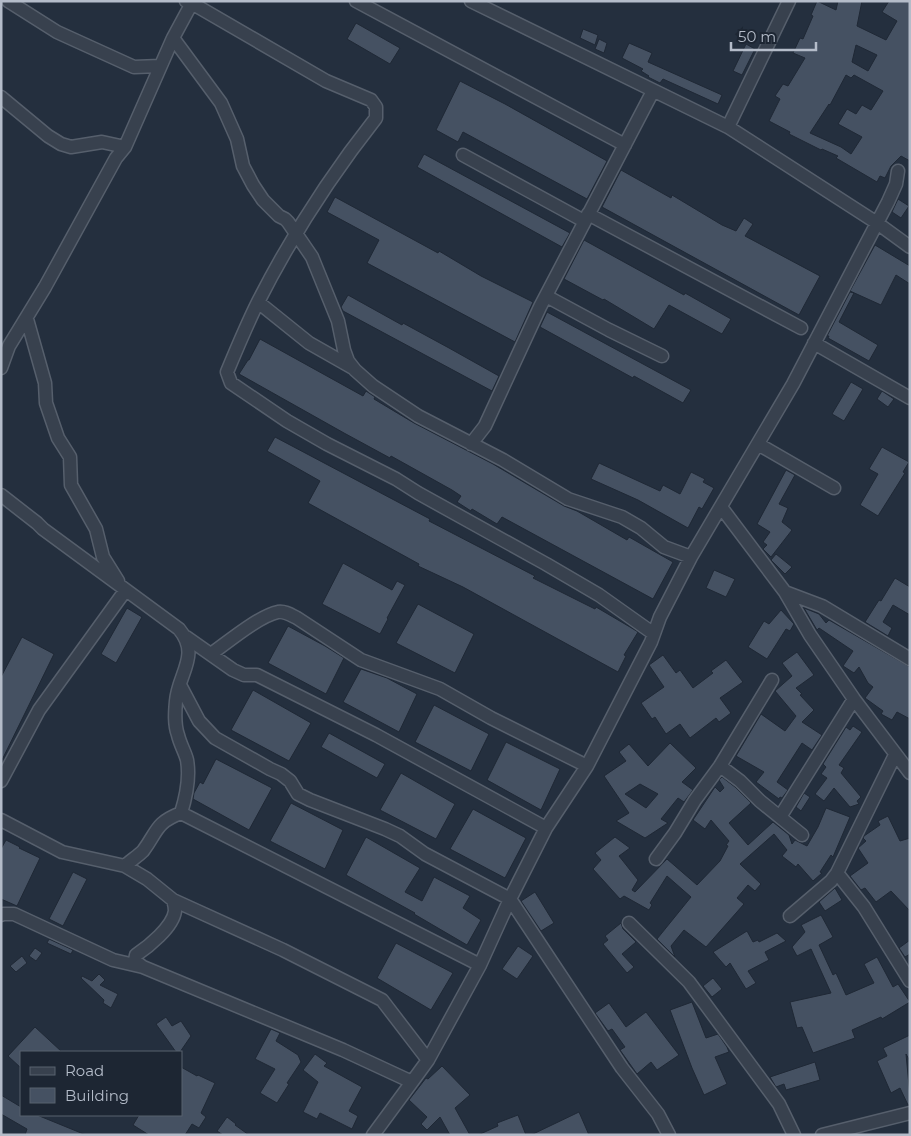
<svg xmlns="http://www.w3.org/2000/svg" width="911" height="1136" font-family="Montserrat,sans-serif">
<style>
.building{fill:#455162;stroke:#1f2835;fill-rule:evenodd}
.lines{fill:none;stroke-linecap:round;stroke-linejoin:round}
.street-casing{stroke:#565f6c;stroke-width:15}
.street{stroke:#38414e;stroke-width:12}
</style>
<rect width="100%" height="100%" fill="#242f3e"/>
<path class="building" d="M 817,1 L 836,10 L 838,1 L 862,1 L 857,26 L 886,40 L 897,21 L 882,12 L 889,1 L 910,1 L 910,161 L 901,156 L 891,166 L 885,178 L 880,176 L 877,182 L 836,158 L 838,156 L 822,149 L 821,150 L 789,134 L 790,132 L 769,121 L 780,99 L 775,96 L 783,84 L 788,86 L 805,58 L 793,53 L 800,38 L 803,39 L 813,16 L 811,15 ZM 856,45 L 877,55 L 868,71 L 852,62 ZM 846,75 L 851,78 L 854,75 L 883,91 L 871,110 L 862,105 L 856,114 L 847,109 L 838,124 L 862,137 L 851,154 L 841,147 L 810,133 L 829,104 L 830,105 Z
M 356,23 L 400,48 L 390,64 L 347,39 Z
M 583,29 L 598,35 L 595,45 L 580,38 Z
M 599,39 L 607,43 L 604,53 L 595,49 Z
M 629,43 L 652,53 L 648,62 L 722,95 L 718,104 L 663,79 L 660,83 L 648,77 L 649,76 L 641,71 L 643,69 L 622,58 Z
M 746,44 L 755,49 L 742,75 L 733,71 Z
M 460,81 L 505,104 L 607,161 L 587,199 L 463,132 L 458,142 L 436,130 Z
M 424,154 L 570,233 L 562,247 L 417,167 Z
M 621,170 L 671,198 L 672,195 L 722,225 L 736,231 L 744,218 L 753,224 L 745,236 L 820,276 L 799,315 L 602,207 Z
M 335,197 L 438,253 L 439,251 L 481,276 L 533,302 L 515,342 L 367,263 L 379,240 L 327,212 Z
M 898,199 L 909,206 L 901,218 L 892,212 Z
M 584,240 L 684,295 L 685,293 L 731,319 L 722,334 L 669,305 L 654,329 L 604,299 L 603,300 L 564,279 Z
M 875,245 L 910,266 L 910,284 L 896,275 L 881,305 L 850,291 Z
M 850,292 L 854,293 L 839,322 L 878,345 L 869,361 L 828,338 L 829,336 L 827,336 Z
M 348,295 L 402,325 L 403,323 L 449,348 L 499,376 L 492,391 L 343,311 L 341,307 Z
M 547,312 L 691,390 L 683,403 L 634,376 L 633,378 L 540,327 Z
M 260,339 L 363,396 L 366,391 L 375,397 L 374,399 L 414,423 L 493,464 L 564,506 L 577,511 L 627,540 L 629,537 L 673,562 L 653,599 L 502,517 L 497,524 L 472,509 L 471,511 L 457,502 L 461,496 L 452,490 L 391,456 L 390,458 L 344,433 L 239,374 L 248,360 L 249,360 Z
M 851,382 L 863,389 L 844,421 L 832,414 Z
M 882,391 L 894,399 L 888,407 L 877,399 Z
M 275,437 L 430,519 L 429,521 L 535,576 L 533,578 L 595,609 L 596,607 L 630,627 L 638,632 L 624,655 L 626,656 L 618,672 L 463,587 L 418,566 L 419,564 L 308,503 L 320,481 L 267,451 Z
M 882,447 L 909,462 L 903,472 L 905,473 L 878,516 L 860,505 L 878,474 L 869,469 Z
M 599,463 L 660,491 L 663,485 L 680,494 L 691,472 L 705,479 L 703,482 L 714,488 L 702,509 L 699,507 L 688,528 L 638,500 L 591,479 Z
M 786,470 L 795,475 L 779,504 L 788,508 L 782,522 L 792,530 L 771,557 L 763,549 L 767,545 L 763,542 L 770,532 L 757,524 Z
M 776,554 L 792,567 L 785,574 L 771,560 Z
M 343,563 L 392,590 L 397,581 L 405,585 L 387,618 L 388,619 L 380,634 L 322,604 Z
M 714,570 L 735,579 L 726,597 L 706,588 Z
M 895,578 L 910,587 L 910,615 L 893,605 L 883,622 L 892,628 L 888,636 L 865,622 L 879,600 L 881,601 Z
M 418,604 L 474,634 L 455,673 L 396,643 Z
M 127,608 L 142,617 L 116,663 L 101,654 Z
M 804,608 L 819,614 L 826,623 L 829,620 L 910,667 L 910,719 L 897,712 L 892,720 L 881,714 L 883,711 L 865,698 L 873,687 L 868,683 L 859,667 L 854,673 L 843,666 L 853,651 L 819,628 L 817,630 Z
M 781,610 L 794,624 L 790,631 L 786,629 L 767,659 L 748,647 L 764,621 L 769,624 Z
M 288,626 L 325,646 L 344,658 L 326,694 L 268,663 Z
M 22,637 L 54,654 L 1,762 L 1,677 Z
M 797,652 L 814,675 L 796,688 L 802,694 L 800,695 L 814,710 L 802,722 L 822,735 L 812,750 L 802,743 L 777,782 L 788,790 L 782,798 L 780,797 L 779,799 L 756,782 L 764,772 L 736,756 L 761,714 L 785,731 L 796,716 L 775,691 L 792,676 L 782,663 Z
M 663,655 L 676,673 L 680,670 L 693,688 L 713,673 L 711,671 L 726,660 L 743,682 L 720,698 L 731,713 L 719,722 L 716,718 L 690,738 L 680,724 L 666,734 L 655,717 L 652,719 L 641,703 L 664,687 L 649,665 Z
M 361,669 L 387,678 L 417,694 L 399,732 L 343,702 Z
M 253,690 L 311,723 L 289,761 L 231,730 Z
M 434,705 L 489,734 L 471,771 L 415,742 Z
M 853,726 L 862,732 L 839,765 L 844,768 L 841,773 L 861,797 L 857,801 L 859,804 L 850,807 L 834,788 L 824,801 L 815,794 L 827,778 L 821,774 L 826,767 L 823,764 L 846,727 L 850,730 Z
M 329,733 L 385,764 L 377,778 L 321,747 Z
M 506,742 L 560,769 L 541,810 L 487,780 Z
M 670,743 L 696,768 L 682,782 L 693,790 L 684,802 L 678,798 L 661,819 L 668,823 L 645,838 L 616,821 L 629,813 L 604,776 L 626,761 L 619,752 L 629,744 L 648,766 ZM 640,784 L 658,794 L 646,808 L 625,794 Z
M 216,759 L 272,788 L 249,830 L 193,799 L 194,793 L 200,782 L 203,784 Z
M 401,773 L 455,804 L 436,839 L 380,810 Z
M 722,777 L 735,787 L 751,803 L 729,823 L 748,845 L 773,822 L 789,835 L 792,844 L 795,840 L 807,846 L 818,827 L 826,808 L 850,817 L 833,857 L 831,855 L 820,872 L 822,873 L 813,881 L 798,864 L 796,867 L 782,856 L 787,850 L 774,834 L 740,864 L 761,884 L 755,891 L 748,885 L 737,898 L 744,904 L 706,947 L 684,930 L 671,946 L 675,957 L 657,939 L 691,897 L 667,876 L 650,903 L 652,905 L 649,910 L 624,896 L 620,899 L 593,869 L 601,860 L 595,853 L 615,837 L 630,848 L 619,856 L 638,880 L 632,890 L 635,892 L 667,859 L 697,885 L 720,861 L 728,846 L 726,845 L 729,841 L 711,820 L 705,829 L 693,820 L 715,787 L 720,792 L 724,788 L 719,780 Z
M 804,793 L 810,797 L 801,811 L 796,807 Z
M 291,803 L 343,830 L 325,869 L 270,841 Z
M 473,809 L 526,838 L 505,878 L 450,849 Z
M 888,816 L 900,841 L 910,838 L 910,911 L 891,891 L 876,902 L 865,888 L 861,890 L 850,876 L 868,863 L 858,848 L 866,841 L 863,838 L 864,836 L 880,825 L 878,821 Z
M 366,837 L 420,868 L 405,892 L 422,901 L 434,877 L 470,896 L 463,908 L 481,920 L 467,945 L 414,914 L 415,913 L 346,875 Z
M 6,840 L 20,847 L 19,848 L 40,858 L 17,906 L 1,899 L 1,849 Z
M 73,872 L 87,879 L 63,926 L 49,919 Z
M 835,888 L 842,900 L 825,911 L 819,902 Z
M 535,892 L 554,923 L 541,931 L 521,901 Z
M 821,915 L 833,937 L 819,945 L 833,975 L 836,973 L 846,995 L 874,983 L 864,964 L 877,957 L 893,987 L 898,984 L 910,1002 L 882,1019 L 881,1017 L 852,1030 L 855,1038 L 813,1053 L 802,1027 L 797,1028 L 790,1002 L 831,993 L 811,949 L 797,956 L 792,947 L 805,932 L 801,925 Z
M 621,923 L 623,929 L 636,942 L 622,954 L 634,967 L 627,973 L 603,944 L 608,940 L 605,936 Z
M 747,931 L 753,942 L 758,940 L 759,942 L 777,933 L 786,941 L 765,952 L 769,960 L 748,971 L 756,983 L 746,989 L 730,963 L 726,967 L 713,952 Z
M 49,939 L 73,950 L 71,954 L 47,943 Z
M 910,940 L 910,954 L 905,957 L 899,948 Z
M 396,943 L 453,973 L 431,1010 L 377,978 Z
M 518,946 L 533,956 L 517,979 L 502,969 Z
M 35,948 L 42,953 L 36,961 L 29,956 Z
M 22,956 L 27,963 L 16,972 L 10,966 Z
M 99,974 L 105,980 L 100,985 L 118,994 L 111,1008 L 103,1003 L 104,1000 L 81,978 L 82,976 L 92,981 Z
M 713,978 L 722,989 L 712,997 L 703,986 Z
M 692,1002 L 706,1038 L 718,1034 L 727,1047 L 729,1052 L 715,1057 L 727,1084 L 704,1095 L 692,1068 L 670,1010 Z
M 609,1003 L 626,1027 L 646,1012 L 679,1055 L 657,1070 L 651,1062 L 637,1074 L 620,1050 L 625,1047 L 612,1029 L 608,1031 L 595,1013 Z
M 166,1017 L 172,1026 L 181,1021 L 191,1036 L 180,1052 L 176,1052 L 156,1024 Z
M 35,1027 L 62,1052 L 21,1052 L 21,1068 L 8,1056 Z
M 271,1029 L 280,1033 L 276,1041 L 298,1055 L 301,1062 L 287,1083 L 289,1084 L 277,1103 L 260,1093 L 275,1069 L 255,1059 Z
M 910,1035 L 910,1061 L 906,1054 L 910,1096 L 910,1105 L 908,1105 L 900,1088 L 891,1093 L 877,1061 L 887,1056 L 883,1048 Z
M 315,1054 L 327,1063 L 324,1066 L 362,1087 L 349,1111 L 358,1116 L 352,1129 L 320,1113 L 317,1119 L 303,1112 L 318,1082 L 303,1070 Z
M 815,1062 L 820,1080 L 786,1090 L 784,1084 L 776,1087 L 770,1077 Z
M 442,1066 L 470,1095 L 455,1108 L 470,1135 L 450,1135 L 440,1117 L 427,1130 L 421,1124 L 427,1117 L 409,1100 L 426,1078 L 428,1079 Z
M 181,1067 L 197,1076 L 198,1075 L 215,1083 L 201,1113 L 206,1117 L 199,1128 L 192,1124 L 185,1135 L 149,1135 L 133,1125 L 139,1115 L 181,1115 Z
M 1,1095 L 21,1107 L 21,1115 L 37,1115 L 86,1135 L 25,1135 L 27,1129 L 1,1114 Z
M 579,1112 L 589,1135 L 531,1135 Z
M 518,1115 L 526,1135 L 478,1135 L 498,1126 L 497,1123 Z
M 227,1117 L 236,1124 L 235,1125 L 249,1135 L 223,1135 L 217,1131 Z"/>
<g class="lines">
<g class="street-casing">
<path id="street" d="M 8,1 L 57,32 L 134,67 L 160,66
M 186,1 L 195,5 L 326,81 L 371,100 L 376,107 L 376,118 C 331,175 291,237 258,302 C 247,324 237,348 227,372 L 231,383 L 287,421 L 327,444 L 396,479 L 418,493 L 546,564 L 599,595 L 654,634
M 356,1 L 625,145
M 471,1 L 728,127 L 877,223 L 910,247
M 173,38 L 221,103 L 237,139 L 243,166 L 253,185 L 263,200 L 279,216 L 285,219 L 288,222 L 312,257 L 338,321 L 344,350 L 348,361 L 355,370 L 373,386 L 418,416 L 503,460 L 568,499 L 622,517 L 641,528 L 664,547 L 691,557
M 1,97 L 48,136 L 61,144 L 71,147 L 102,142 L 125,147
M 728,127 L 789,1
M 463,155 L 584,221
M 588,214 L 801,328
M 546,296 L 609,330 L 662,356
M 258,302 L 309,343 L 353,368
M 27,319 L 45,383 L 46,403 L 58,438 L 70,457 L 71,485 L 96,529 L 103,557 L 118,581
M 814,343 L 910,398
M 1,368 L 9,346 L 45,287 L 116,158 L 125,147 L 173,38 L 193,1
M 471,444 L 485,426 L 540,307 L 653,91
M 758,444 L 834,488
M 1,495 L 37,523 L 43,529 L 179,629 C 201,655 178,674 176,701 C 175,712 174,724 178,735 C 180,744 185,752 187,760 C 190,777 186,797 181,813 C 155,823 158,831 143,851 C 138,856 130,861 125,866 L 147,879 L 173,900 C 174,903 175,908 175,911 C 173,927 148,947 136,955 L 135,961 L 143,967 L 343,1050 L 412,1082 L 373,1135
M 721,507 L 785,592 L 810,635 L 854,699 L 910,773
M 785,592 L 822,606 L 910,659
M 186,637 L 233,670 L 244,675 L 257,675 L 376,735 L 546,828
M 211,654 C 228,642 259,616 278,612 C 285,611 291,615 297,618 L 361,660 L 440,689 L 491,718 L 587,766
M 180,685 L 199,721 L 215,738 L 270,769 L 281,774 L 290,781 L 298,794 L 310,800 L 385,829 L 400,836 L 425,854 L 510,899 L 622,1068 L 658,1114 L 669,1135
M 720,766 L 740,781 L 760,801 L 802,835
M 1,781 L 39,710 L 125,591
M 181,813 L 480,965
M 780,817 L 854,699
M 1,820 L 62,852 L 125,866
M 656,859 L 675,833 L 695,800 L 720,766 L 772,680
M 837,873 L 864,907 L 910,981
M 173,900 L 283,950 L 382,1000 L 428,1060
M 1,915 L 3,914 L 14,914 L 113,960 L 143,967
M 790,916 L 831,881 L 837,873 L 895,755
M 629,923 L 689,982 L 779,1104 L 794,1135
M 412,1082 L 428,1060 L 480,965 L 510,899 L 546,828 L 587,766 L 651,642 L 660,617 L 691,557 L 793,384 L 888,202 L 896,184 L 898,171
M 822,1135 L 910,1113"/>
</g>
<use href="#street" class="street"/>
</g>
<rect width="911" height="1136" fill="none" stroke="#b4bcc9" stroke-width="5"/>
<rect x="20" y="1051" width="162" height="65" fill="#1d2633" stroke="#59626f"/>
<rect x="30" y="1067" width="25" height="8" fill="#38414e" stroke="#59626f"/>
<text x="65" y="1076" font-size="15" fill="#b4bcc9">Road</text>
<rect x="30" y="1088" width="25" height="15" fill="#455162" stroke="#59626f"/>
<text x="65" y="1101" font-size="15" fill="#b4bcc9">Building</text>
<path d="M731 42v8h85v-8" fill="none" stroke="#b4bcc9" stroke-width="2.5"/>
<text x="738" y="42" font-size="15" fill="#b4bcc9" stroke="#1d2633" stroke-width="4" paint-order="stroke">50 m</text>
</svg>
